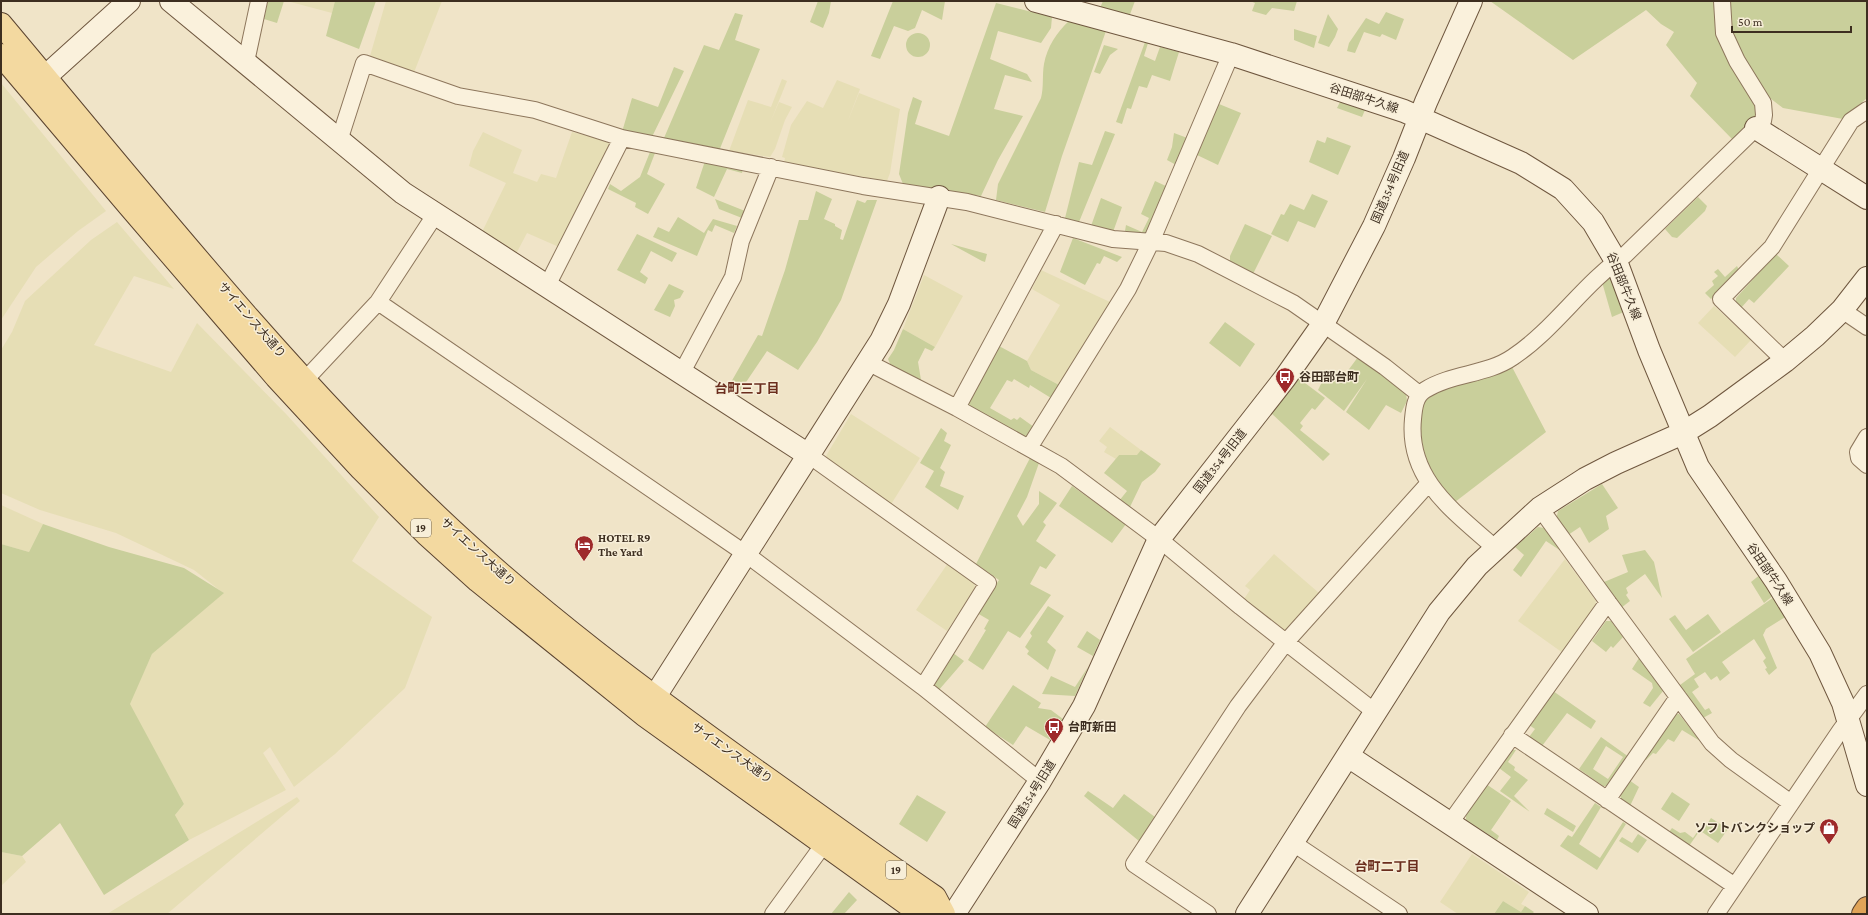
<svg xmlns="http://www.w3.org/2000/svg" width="1868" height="915" font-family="'Crimson Pro','Noto Sans JP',serif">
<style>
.farmland{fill:#e6deb5}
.green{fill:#c9cf9b;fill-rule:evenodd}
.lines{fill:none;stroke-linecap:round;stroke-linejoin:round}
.street-casing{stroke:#8d765c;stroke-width:18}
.secondary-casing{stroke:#6f573f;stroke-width:24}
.primary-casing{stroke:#5b4430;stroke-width:24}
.highway-casing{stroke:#5b4430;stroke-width:24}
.street{stroke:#faf1dc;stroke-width:16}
.secondary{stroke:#faf1dc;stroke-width:22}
.primary{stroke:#f3d9a0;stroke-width:22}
.highway{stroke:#e0a458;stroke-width:22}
.labels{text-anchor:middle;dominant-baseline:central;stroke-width:3;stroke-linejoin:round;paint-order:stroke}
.shield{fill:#f7eed8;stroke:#756857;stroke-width:1}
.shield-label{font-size:11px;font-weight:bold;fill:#3d2e20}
.street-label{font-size:12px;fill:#3d2e20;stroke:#f7eed8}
.poi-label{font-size:12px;font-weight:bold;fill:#3d2e20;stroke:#f7eed8;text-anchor:start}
.neighbourhood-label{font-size:13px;font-weight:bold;fill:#6b2e1e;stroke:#f7eed8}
</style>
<rect width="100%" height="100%" fill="#f0e4c8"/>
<path class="farmland" d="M 287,1 L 335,1 L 332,13 Z
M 386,1 L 442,1 L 413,75 L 370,56 Z
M 782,79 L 787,81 L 770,123 L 779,102 L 792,107 L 785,120 L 775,149 L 770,157 L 729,151 L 748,100 L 771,107 Z
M 837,80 L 860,89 L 847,123 L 859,93 L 900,109 L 890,173 L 887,181 L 784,163 L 785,158 L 782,157 L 791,125 L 807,101 L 823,108 Z
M 1,83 L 106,211 L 78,231 L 36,267 L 1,320 Z
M 483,132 L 522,150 L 513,173 L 537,182 L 541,174 L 556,178 L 572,132 L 608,141 L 610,147 L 559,247 L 527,233 L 516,254 L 482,232 L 506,183 L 469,166 L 473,151 Z
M 117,222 L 174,289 L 134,276 L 94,345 L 171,372 L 197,323 L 287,415 L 379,517 L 352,561 L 432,617 L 405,688 L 335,754 L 294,787 L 270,747 L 263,753 L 286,790 L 189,840 L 175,815 L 184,804 L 129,704 L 152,654 L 223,593 L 194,570 L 116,533 L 40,510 L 1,493 L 1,350 L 12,332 L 25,301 L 91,240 Z
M 1041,270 L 1110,302 L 1059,385 L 1031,370 L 1027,361 L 1060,305 L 1032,289 Z
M 924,275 L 963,296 L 935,347 L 903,329 Z
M 1714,306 L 1751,340 L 1735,357 L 1698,323 Z
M 851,414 L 920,458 L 890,506 L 828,462 L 826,456 Z
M 1110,427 L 1141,450 L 1138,455 L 1119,455 L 1116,459 L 1104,452 L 1107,447 L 1099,441 Z
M 1,505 L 43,524 L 29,552 L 1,544 Z
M 1274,554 L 1319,593 L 1287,629 L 1283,630 L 1244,599 L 1250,590 L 1245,586 Z
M 1565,559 L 1596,601 L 1595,606 L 1563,653 L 1518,621 Z
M 948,563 L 974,582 L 975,588 L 947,631 L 916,610 Z
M 297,797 L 300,801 L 167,914 L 107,914 Z
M 1,852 L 22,856 L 26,862 L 1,886 Z
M 1472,854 L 1529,892 L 1521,904 L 1525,906 L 1521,912 L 1503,901 L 1494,914 L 1458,914 L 1440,902 Z"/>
<path class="green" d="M 268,1 L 284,1 L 277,23 L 264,19 Z
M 335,1 L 376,1 L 359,49 L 326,36 Z
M 818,1 L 831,1 L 829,13 L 823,28 L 810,22 Z
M 893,1 L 945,1 L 942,20 L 922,10 L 915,28 L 908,31 L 894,26 L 880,59 L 871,56 Z
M 1103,1 L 1135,1 L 1129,17 L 1100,8 Z
M 1250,1 L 1297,1 L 1294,11 L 1272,8 L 1266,15 L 1252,11 L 1255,3 Z
M 1490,1 L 1867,1 L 1867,98 L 1843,119 L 1783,108 L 1762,92 L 1744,88 L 1760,114 L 1733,140 L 1690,96 L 1697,83 L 1666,45 L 1674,32 L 1661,24 L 1646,10 L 1573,60 Z
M 996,3 L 1052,17 L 1051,28 L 1041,43 L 998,31 L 990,59 L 1027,74 L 1032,82 L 1005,75 L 994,109 L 1023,116 L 998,160 L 981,196 L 903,184 L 899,174 L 908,113 L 913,97 L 922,101 L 915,124 L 949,136 Z
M 1386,12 L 1404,19 L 1396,40 L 1382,34 L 1380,37 L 1364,32 L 1355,53 L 1347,51 L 1349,43 L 1366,18 L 1379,24 Z
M 735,13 L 743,15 L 735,40 L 760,49 L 719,151 L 666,141 L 664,138 L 704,45 L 719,50 Z
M 1328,14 L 1338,29 L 1335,37 L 1329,47 L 1318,43 Z
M 1069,21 L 1106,31 L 1062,156 L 1045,212 L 996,200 L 998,184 L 1041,98 C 1044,87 1042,75 1044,64 C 1047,47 1057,32 1069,21 Z
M 1294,29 L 1317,36 L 1314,48 L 1294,40 Z
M906 45a12 12 0 1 1 24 0a12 12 0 1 1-24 0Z
M 1145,42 L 1148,43 L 1144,56 L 1155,61 L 1160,47 L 1179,52 L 1170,81 L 1152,75 L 1147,88 L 1139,86 L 1131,109 L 1127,108 L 1122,124 L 1116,122 Z
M 1104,45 L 1118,49 L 1110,55 L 1100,74 L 1094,72 Z
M 674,67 L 684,71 L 651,139 L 622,132 L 632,98 L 658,107 Z
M 1340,102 L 1365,110 L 1362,117 L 1337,108 Z
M 1219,104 L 1241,113 L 1218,165 L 1197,155 Z
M 1105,131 L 1115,134 L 1079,222 L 1065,218 L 1079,162 L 1092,165 Z
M 1174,133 L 1190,139 L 1178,166 L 1167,160 L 1172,147 Z
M 1327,137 L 1351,146 L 1338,175 L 1309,162 L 1317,140 L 1325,143 Z
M 650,152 L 655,153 L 647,174 L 665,184 L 648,214 L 635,207 L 636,203 L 608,189 L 610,184 L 621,191 L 640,177 Z
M 705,161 L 743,168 L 742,173 L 727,169 L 714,197 L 696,188 Z
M 1155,181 L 1168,187 L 1149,230 L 1140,237 L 1129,235 L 1125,231 L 1126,225 L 1142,232 L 1149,218 L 1141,214 Z
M 816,191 L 832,199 L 824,219 L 835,224 L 835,226 L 842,230 L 840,239 L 843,240 L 857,200 L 865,203 L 867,200 L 877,200 L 841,300 L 817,342 L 798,370 L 767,351 L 736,397 L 726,391 L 758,335 L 762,336 L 785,270 L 799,220 L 808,220 Z
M 1312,194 L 1328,201 L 1315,228 L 1298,221 L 1288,242 L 1271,234 L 1281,214 L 1284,215 L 1290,204 L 1304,210 Z
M 1698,197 L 1707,206 L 1705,211 L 1677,238 L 1672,237 L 1665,229 Z
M 1101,198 L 1122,207 L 1113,232 L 1091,226 Z
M 715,199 L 745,211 L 742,218 L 719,209 Z
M 678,217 L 704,233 L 713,219 L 737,226 L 734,233 L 715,225 L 712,232 L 708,230 L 697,256 L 653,237 L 658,227 L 669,232 Z
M 1245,224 L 1272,236 L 1252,276 L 1230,264 L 1230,256 Z
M 637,234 L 677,253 L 672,262 L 651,251 L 640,272 L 648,278 L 645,284 L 617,270 Z
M 1073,238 L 1122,257 L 1117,262 L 1104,256 L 1100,264 L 1097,263 L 1085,285 L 1060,272 Z
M 951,244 L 987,254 L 985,262 L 982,261 Z
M 1776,254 L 1789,266 L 1754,303 L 1749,299 L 1741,308 L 1736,303 L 1736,298 Z
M 1737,266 L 1739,270 L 1711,299 L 1705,293 L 1714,285 L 1712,281 L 1718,276 L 1714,272 L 1718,269 L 1725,277 Z
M 1607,277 L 1613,278 L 1626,311 L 1612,317 L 1602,282 Z
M 669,284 L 684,291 L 680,298 L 674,300 L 675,306 L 670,317 L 654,310 Z
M 1225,322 L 1255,344 L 1240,367 L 1209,343 Z
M 903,329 L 935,347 L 932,351 L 925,348 L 918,362 L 921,380 L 891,366 L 888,359 L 894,350 Z
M 999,346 L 1027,361 L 1031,370 L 1059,385 L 1051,398 L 1030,385 L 1029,388 L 1014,379 L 1012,382 L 1007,380 L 990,408 L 1011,420 L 1014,418 L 1017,420 L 1020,417 L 1034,427 L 1027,438 L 1022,438 L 971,411 L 967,402 Z
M 1358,357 L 1406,393 L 1407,401 L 1401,413 L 1386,405 L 1369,430 L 1346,412 L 1367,379 L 1344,411 L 1318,390 L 1327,372 L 1341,380 Z
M 1511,365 L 1546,432 L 1455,502 C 1431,474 1419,454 1421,416 C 1421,410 1422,400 1427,396 C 1444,384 1489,373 1511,365 Z
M 1297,377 L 1325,398 L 1315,410 L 1312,408 L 1300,423 L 1303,426 L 1300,430 L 1330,454 L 1323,461 L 1271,413 Z
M 941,428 L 947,433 L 944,441 L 951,445 L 940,468 L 945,472 L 940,486 L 964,496 L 958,510 L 925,487 L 934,471 L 920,463 Z
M 1141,450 L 1161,464 L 1155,472 L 1142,482 L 1129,509 L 1119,501 L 1127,491 L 1104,473 L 1119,455 L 1137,455 Z
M 1030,458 L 1039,463 L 1027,497 L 1017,516 L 1023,526 L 1039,504 L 1039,491 L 1057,503 L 1043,522 L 1046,525 L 1036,541 L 1056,555 L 1046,569 L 1040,566 L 1030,584 L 1051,595 L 1020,638 L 1008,631 L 983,670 L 968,660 L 986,630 L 984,629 L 989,620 L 977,613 L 999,580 L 976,564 Z
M 1602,484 L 1618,508 L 1606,516 L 1609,529 L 1589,543 L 1580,527 L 1568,535 L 1556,520 L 1558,511 Z
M 1072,486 L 1126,524 L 1112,543 L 1059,506 Z
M 43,524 L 109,547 L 184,568 L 224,593 L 152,654 L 130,704 L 184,804 L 175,815 L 189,840 L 104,895 L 60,823 L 22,856 L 1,852 L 1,544 L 29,552 Z
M 1538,527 L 1544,528 L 1561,551 L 1546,541 L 1521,577 L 1513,570 L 1524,555 L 1515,547 Z
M 1645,550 L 1654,562 L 1662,598 L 1645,574 L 1626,588 L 1628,593 L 1626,595 L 1630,601 L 1621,608 L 1604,582 L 1628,572 L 1622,555 Z
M 1761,574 L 1774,595 L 1764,603 L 1751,582 Z
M 1774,597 L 1787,616 L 1766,629 L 1763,635 L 1777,668 L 1769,675 L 1765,669 L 1767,668 L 1763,661 L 1766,658 L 1754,639 L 1722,662 L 1730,673 L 1720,681 L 1717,676 L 1711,680 L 1705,672 L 1694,679 L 1699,687 L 1692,692 L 1705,710 L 1709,708 L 1712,713 L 1703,718 L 1680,685 L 1695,674 L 1686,659 Z
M 1048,606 L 1064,616 L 1047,642 L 1056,650 L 1048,670 L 1027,654 L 1029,651 L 1025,647 L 1032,636 L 1030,633 Z
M 1708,614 L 1721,632 L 1693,652 L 1669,619 L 1675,615 L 1686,630 Z
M 1606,621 L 1611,621 L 1623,637 L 1613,648 L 1611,646 L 1606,652 L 1592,641 Z
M 1087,631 L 1100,640 L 1093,656 L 1077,647 Z
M 953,653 L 964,661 L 938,691 L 936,690 L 935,684 Z
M 1639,658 L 1663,691 L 1650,707 L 1643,703 L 1653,688 L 1652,683 L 1632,669 Z
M 1088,667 L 1075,696 L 1042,694 L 1051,676 L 1075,687 Z
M 1013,685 L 1041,703 L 1038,708 L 1051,710 L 1063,719 L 1050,740 L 1026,726 L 1013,745 L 985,727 Z
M 1553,691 L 1596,721 L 1591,729 L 1567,713 L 1542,746 L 1529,737 L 1535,729 L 1529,725 Z
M 1672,714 L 1679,714 L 1700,741 L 1682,730 L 1674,742 L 1668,739 L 1656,754 L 1653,753 L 1646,760 L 1644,758 Z
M 1601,737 L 1629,757 L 1609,786 L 1603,786 L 1579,769 ZM 1606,746 L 1623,757 L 1608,779 L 1593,769 Z
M 1513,750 L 1516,750 L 1508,762 L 1515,767 L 1514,770 L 1528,780 L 1514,796 L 1530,812 L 1500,791 L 1511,777 L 1499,768 Z
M 1629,780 L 1639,787 L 1630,806 L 1621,799 L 1620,794 Z
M 1486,784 L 1511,801 L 1491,830 L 1499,836 L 1497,840 L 1466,820 L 1466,813 Z
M 1088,791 L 1113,808 L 1124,794 L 1155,817 L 1139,841 L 1084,796 Z
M 1672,792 L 1690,804 L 1679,821 L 1661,809 Z
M 917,795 L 946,812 L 927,842 L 899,824 Z
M 1595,803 L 1601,807 L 1579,844 L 1600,858 L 1623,822 L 1626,824 L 1597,870 L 1560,846 L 1568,835 L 1572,837 Z
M 1547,808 L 1576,826 L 1573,832 L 1544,814 Z
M 1711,818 L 1728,829 L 1718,843 L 1702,832 Z
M 1702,825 L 1703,826 L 1689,846 L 1669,832 L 1672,828 L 1680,833 L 1685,832 L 1693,838 Z
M 1638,834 L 1647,840 L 1638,853 L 1619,841 L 1622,837 L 1632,843 Z
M 849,892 L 857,900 L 844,914 L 831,914 Z
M 1503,901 L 1521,912 L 1525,906 L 1534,912 L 1532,914 L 1494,914 Z"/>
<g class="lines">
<g class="street-casing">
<path id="street" d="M 246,62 L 259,1
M 339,141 L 364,63 L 458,96 L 535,110 L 622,138 L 863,186 L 967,202 L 1113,239 L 1166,243 L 1198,254 L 1293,303 L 1385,367 L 1419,394
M 547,286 L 622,138
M 378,302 L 746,554 L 923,687 L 1040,781
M 1842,310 L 1867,327
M 1785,361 L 1721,299 L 1772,247 L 1851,121 L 1867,110
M 869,363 L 957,408 L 1061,466 L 1159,539 L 1241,607 L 1375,712
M 681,374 L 733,277 L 741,241 L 771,167
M 305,380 L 378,302 L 435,215
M 957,408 L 1056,224
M 1867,437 L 1858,452 L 1859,458 L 1867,465
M 1029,448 L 1128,289 L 1151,242 L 1231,54
M 810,456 L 988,583 L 923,687
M 1540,508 L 1608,602 L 1712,743 L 1731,760 L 1791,803
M 1495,548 C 1455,512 1407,480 1413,419 C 1414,408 1415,396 1425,390 C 1452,373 1487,375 1513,357 C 1555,329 1583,284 1625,255 L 1763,121 L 1764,115 L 1763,103 L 1737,61 L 1724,33 L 1722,1
M 1512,735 L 1735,886
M 1607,800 L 1678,697
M 1450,823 L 1608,602
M 1293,843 L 1399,914
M 773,914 L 824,844
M 1208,914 L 1134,864 L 1238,706 L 1286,642 L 1428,484
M 1716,914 L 1840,731 L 1867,694"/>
</g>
<g class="secondary-casing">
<path id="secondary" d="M 171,1 L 403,193 L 810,456
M 1036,1 L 1231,54 L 1404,111 L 1521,163 L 1563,189 L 1593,222 L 1616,261 L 1649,350 L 1698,467 L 1776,581 L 1820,653 L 1843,703 L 1867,785
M 45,77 L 129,1
M 1756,128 L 1867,198
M 654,698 L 881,341 L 899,304 L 939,197
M 1348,756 L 1587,914
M 954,914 L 1040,781 L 1084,706 L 1159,539 L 1285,378 L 1323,324 L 1374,226 L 1404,158 L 1426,102 L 1471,1
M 1247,914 L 1439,612 L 1477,566 L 1540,508 L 1585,479 L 1616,463 L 1683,433 L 1710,416 L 1785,361 L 1815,336 L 1842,310 L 1867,278"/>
</g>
<g class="primary-casing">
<path id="primary" d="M 1,24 C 141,191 280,366 438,517 C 538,612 649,694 761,774 C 819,815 876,857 935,897 L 944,914
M 1,55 L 129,206 L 276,377 L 361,469 L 426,534 L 478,581 L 644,715 L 921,914"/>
</g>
<g class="highway-casing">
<path id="highway" d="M 1863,914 L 1867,908"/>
</g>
<use href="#street" class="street"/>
<use href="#secondary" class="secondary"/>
<use href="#primary" class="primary"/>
<use href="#highway" class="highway"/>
</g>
<defs>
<g id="bus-pin" transform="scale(1)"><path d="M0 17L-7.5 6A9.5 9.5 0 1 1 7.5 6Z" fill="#9e2a2b" stroke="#f7eed8"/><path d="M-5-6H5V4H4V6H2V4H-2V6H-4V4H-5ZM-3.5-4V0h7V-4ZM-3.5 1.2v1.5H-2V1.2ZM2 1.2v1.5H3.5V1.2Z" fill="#fff"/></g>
<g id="hotel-pin" transform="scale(1)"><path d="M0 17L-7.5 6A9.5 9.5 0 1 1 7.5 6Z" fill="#9e2a2b" stroke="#f7eed8"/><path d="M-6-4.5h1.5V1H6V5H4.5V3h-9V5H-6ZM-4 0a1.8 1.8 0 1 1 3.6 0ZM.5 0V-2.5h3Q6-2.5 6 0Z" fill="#fff"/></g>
<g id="shop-pin" transform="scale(1)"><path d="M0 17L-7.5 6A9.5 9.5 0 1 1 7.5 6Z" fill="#9e2a2b" stroke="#f7eed8"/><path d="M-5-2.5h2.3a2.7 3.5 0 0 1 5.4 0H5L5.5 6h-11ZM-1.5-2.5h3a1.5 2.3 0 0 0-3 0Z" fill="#fff"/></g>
</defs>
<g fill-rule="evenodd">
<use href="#bus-pin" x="1285" y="377"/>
<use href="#hotel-pin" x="584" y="545"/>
<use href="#bus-pin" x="1054" y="727"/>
<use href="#shop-pin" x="1829" y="828"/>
</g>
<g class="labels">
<g class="shield">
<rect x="411" y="519" width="20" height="18" rx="3"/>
<rect x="886" y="861" width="20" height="18" rx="3"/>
</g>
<g class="shield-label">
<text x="421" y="528">19</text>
<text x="896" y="870">19</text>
</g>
<g class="street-label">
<text transform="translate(1364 98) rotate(18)">谷田部牛久線</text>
<text transform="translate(1390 187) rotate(-67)">国道354号旧道</text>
<text transform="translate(1624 286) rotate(68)">谷田部牛久線</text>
<text transform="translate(252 320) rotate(49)">サイエンス大通り</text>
<text transform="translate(1220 461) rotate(-52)">国道354号旧道</text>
<text transform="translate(478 552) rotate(42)">サイエンス大通り</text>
<text transform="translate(1770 574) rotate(56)">谷田部牛久線</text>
<text transform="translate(732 753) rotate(35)">サイエンス大通り</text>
<text transform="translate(1032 794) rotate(-58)">国道354号旧道</text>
</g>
<g class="poi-label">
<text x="1299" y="377">谷田部台町</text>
<text x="598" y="538">HOTEL R9<tspan x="598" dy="14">The Yard</tspan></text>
<text x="1068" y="727">台町新田</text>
<text x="1815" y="828" text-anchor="end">ソフトバンクショップ</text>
</g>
<g class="neighbourhood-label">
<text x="747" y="388">台町三丁目</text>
<text x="1387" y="866">台町二丁目</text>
</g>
</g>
<rect width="1868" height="915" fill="none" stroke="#3d2e20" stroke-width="4"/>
<path d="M1732 26v6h119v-6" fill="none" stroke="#3d2e20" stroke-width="2"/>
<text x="1738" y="26" font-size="12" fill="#3d2e20" stroke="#f7eed8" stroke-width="3" paint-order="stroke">50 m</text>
</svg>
